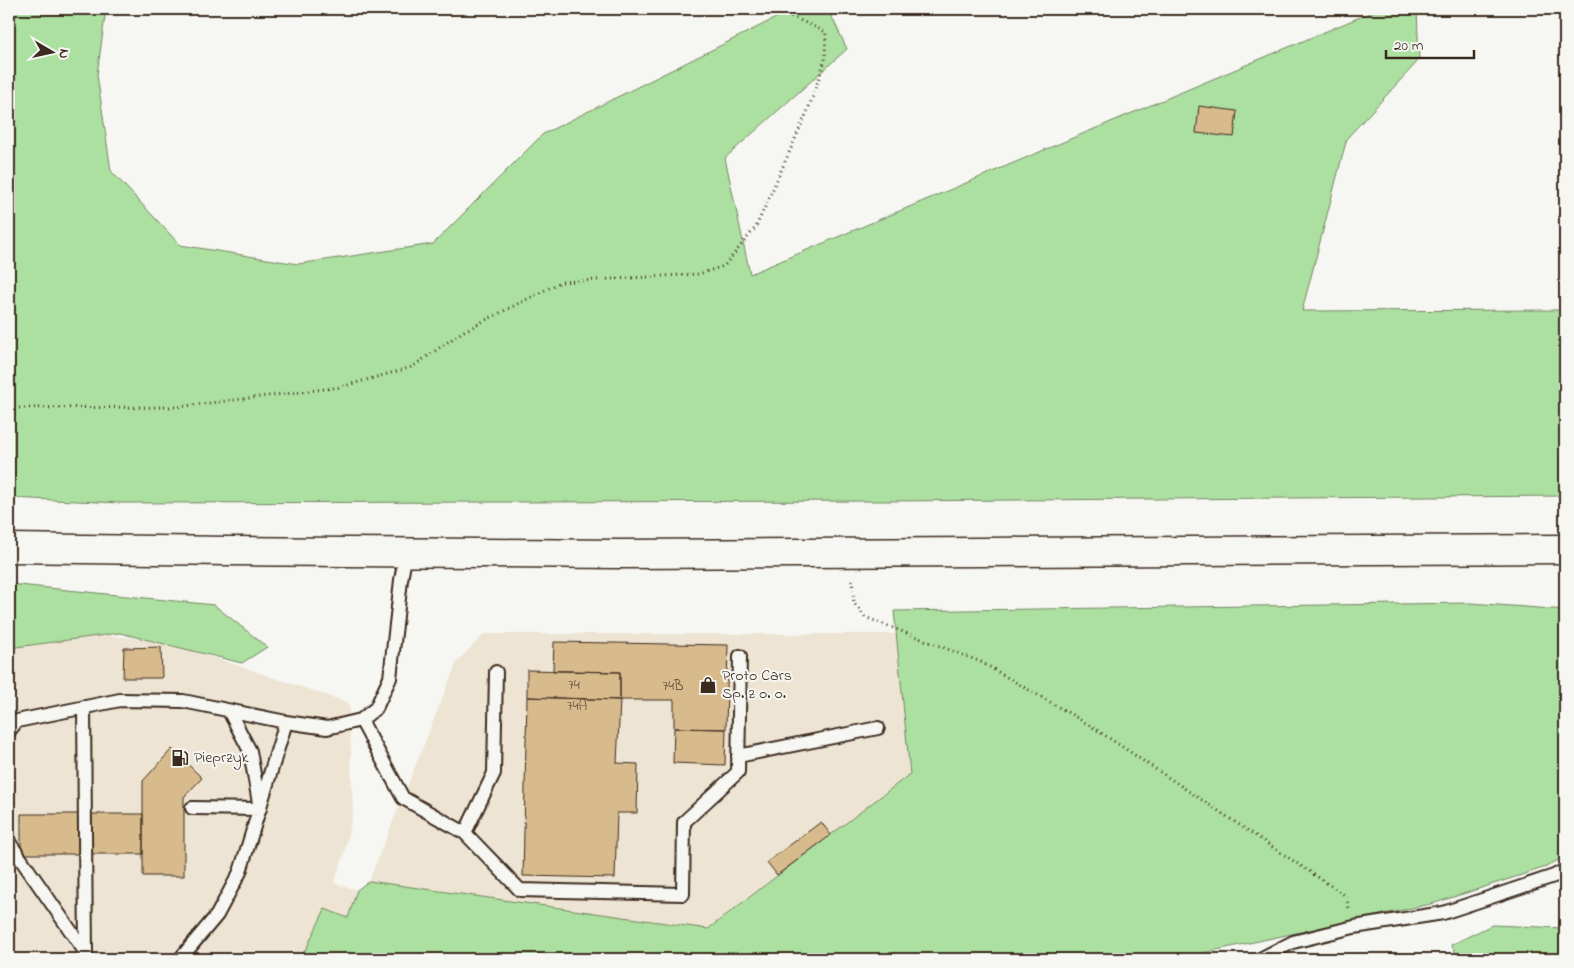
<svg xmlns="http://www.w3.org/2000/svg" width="1574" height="968" font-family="'Indie Flower',sans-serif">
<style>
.built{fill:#ede4d3}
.green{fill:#ace0a1;stroke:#748560}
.building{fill:#d8bb8c;stroke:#3b2a1e}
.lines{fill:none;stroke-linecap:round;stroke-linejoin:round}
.lane-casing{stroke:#3b2a1e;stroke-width:16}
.secondary-casing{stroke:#3b2a1e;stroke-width:31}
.path{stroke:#3b2a1e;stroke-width:3;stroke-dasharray:1 4;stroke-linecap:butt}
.lane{stroke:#f6f6f2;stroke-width:12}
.secondary{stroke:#f6f6f2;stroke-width:28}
.labels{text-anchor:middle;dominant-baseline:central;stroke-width:4;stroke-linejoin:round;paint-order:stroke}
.number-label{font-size:14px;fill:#624e3a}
.poi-label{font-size:16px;fill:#3b2a1e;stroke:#f6f6f2;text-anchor:start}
</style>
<rect width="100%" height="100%" fill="#f6f6f2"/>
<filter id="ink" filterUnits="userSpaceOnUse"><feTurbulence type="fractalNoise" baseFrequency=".02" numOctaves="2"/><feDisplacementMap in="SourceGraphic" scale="10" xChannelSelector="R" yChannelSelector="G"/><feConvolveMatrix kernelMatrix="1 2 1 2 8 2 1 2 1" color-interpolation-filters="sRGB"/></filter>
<g filter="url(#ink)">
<path class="built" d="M 484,634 L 897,634 L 910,774 L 708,929 L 369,881 L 457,662 Z
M 93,635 L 162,640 L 349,703 L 353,813 L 344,854 L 334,883 L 357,890 L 348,918 L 325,910 L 307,947 L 299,959 L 24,959 L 9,943 L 9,646 Z"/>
<path class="green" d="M 9,9 L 106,9 L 97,75 L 111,171 L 180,245 L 298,264 L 433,244 L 543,134 L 794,9 L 828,9 L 847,49 L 725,158 L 750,274 L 1379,9 L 1417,9 L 1419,60 L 1347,138 L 1302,311 L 1565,310 L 1565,496 L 883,501 L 121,503 L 9,498 Z
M 9,584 L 214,605 L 267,647 L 242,663 L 120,633 L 9,648 Z
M 1471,603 L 1565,610 L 1565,856 L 1546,867 L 1435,903 L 1175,959 L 299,959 L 307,947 L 325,909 L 348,918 L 357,890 L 369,881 L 708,929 L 910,774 L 894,611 Z
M 1492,925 L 1565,928 L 1565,959 L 1453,959 L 1458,956 L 1451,945 Z"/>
<path class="building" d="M 1199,106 L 1237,111 L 1234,137 L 1196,133 Z
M 554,642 L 728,645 L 726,729 L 674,728 L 674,700 L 620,700 L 620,672 L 553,671 Z
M 161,647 L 162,678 L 123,678 L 124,648 Z
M 527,670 L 620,672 L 620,700 L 527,697 Z
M 527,697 L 620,700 L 617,763 L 638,764 L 637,813 L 617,813 L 615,878 L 523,876 Z
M 674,728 L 726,729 L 725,765 L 673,763 Z
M 172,749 L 202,778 L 184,797 L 184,876 L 143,876 L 143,781 Z
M 21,814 L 143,814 L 143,854 L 21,854 Z
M 821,822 L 831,835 L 777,875 L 767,862 Z"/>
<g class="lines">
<g class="lane-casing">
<path id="lane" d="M 84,707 L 86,954
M 361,720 L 403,798 L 465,833 L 520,890 L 683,894 L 684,822 L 738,772 L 740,656
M 286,722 L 327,728 L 361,720 L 376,708 L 390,678 L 401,580 L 406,552
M 9,731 L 17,721 L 120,700 L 183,701 L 286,722 L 240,872 L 217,915 L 180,959
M 738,756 L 878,728
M 192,808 L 260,809 L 250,751 L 229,711
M 465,833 L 494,773 L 496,672
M 9,842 L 86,953
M 1260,959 L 1293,942 L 1354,927 L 1443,913 L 1554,876 L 1565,870"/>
</g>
<g class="secondary-casing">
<path id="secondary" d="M 9,548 L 228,551 L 620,554 L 1565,549"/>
</g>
<path class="path" d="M 9,408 L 177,407 L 341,387 L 412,367 L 462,332 L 561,282 L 699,274 L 724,266 L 756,227 L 808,110 L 825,60 L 826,32 L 775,9
M 852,580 L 854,603 L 865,617 L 981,662 L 1091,726 L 1346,896 L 1349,908"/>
<use href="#lane" class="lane"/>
<use href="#secondary" class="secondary"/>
</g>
</g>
<defs>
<g id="shop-bare" transform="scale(1.35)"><path d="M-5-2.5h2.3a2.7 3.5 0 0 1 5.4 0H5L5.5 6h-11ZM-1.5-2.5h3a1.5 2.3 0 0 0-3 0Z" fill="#3b2a1e" stroke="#f6f6f2" stroke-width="2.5" paint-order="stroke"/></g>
<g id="fuel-bare" transform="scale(1.35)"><path d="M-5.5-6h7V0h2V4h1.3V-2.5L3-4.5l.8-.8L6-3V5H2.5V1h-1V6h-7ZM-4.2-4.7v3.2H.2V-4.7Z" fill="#3b2a1e" stroke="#f6f6f2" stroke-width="2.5" paint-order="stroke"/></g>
</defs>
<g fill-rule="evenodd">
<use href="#shop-bare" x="708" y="685"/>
<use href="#fuel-bare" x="180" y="758"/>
</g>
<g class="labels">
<g class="number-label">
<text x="574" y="685">74</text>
<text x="673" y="686">74B</text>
<text x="577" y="706">74A</text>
</g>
<g class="poi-label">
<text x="722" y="676">Proto Cars<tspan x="722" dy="18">Sp. z o. o.</tspan></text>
<text x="194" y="758">Pieprzyk</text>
</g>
</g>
<rect width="1574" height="968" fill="none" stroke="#f6f6f2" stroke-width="30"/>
<rect x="15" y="15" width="1544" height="938" fill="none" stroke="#3b2a1e" stroke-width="2" filter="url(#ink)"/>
<g transform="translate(52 52) rotate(99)" stroke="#f6f6f2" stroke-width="4" paint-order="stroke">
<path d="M0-4L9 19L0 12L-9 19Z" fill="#3b2a1e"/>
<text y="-8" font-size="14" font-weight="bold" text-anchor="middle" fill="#3b2a1e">N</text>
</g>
<path d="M1386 50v8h88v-8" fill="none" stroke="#3b2a1e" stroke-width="2.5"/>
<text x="1394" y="50" font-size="15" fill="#3b2a1e" stroke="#f6f6f2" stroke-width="4" paint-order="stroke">20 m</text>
</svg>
